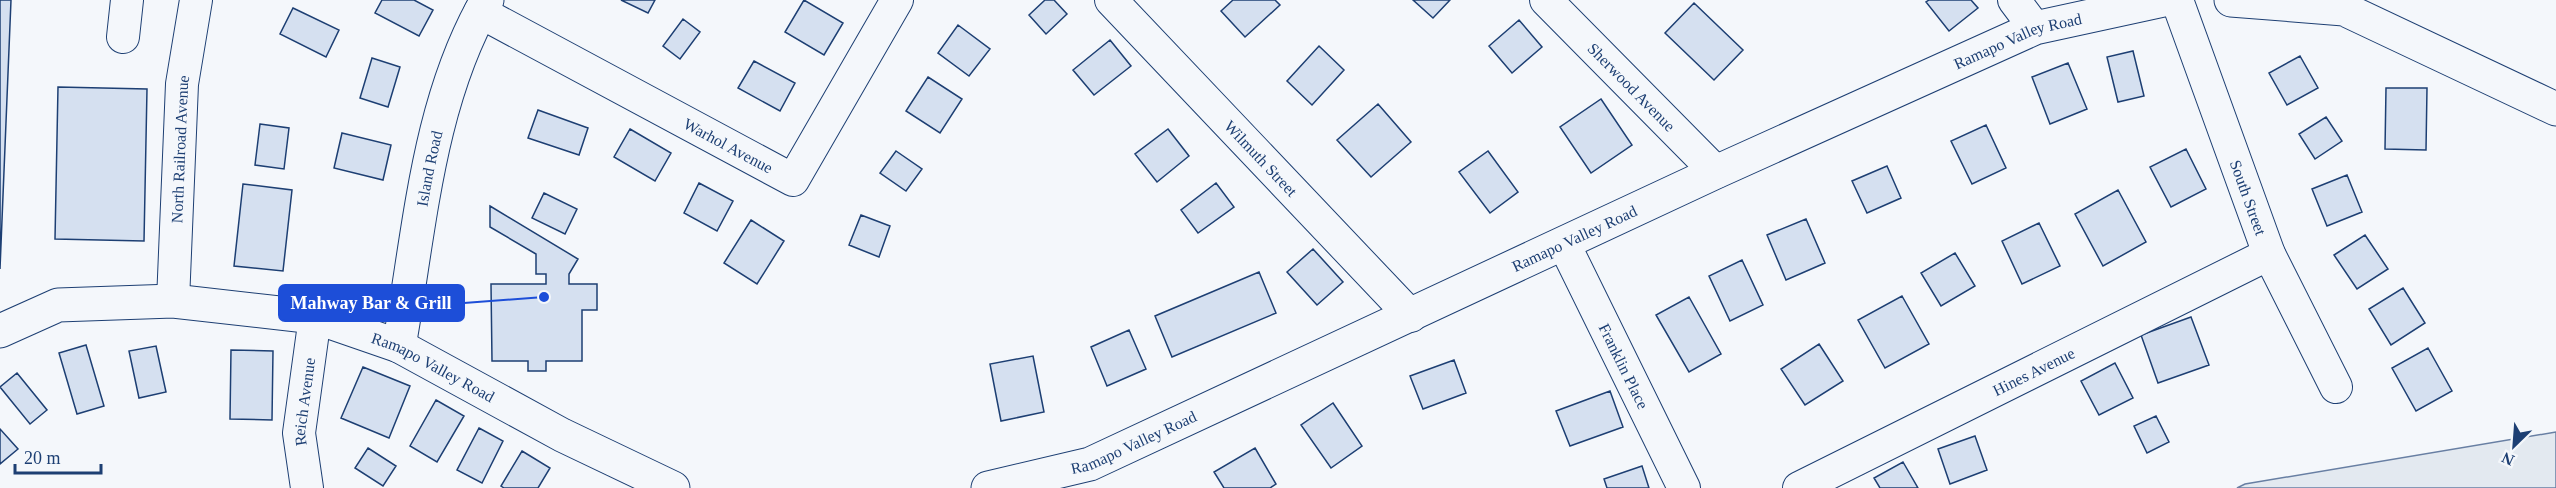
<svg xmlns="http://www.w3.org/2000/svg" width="2556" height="488" font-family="'Times New Roman',serif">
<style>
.green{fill:#e3e9f0;stroke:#687fa3;stroke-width:1.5}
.building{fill:#d5e0f0;stroke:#1d3f73;stroke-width:1.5}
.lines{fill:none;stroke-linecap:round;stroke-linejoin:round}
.minor-casing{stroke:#1d3f73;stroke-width:34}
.major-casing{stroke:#1d3f73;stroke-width:35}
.minor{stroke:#f4f7fb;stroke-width:32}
.major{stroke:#f4f7fb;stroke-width:33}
.labels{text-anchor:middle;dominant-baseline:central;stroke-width:4.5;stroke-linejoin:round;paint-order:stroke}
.street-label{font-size:16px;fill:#1d3f73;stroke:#f4f7fb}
.leader{fill:none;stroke:#1d4ed8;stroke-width:2}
.callout-dot{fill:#1d4ed8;stroke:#f4f7fb;stroke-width:2}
.callout{fill:#1d4ed8;stroke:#1d4ed8;stroke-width:2}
.callout-label{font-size:18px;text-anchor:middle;font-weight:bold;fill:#fff}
</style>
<rect width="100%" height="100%" fill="#f4f7fb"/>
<path class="green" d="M 2556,432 L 2556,488 L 2237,488 L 2245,484 Z"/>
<path class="building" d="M 0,0 L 11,0 L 0,269 Z
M 382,0 L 414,0 L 433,10 L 419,36 L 375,13 Z
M 621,0 L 655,0 L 648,13 Z
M 804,0 L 843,23 L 824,55 L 785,32 Z
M 1045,0 L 1054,0 L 1067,14 L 1046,34 L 1029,15 Z
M 1233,0 L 1275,0 L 1280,5 L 1245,37 L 1221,11 Z
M 1413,0 L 1450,0 L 1433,18 Z
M 1929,0 L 1971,0 L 1978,8 L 1949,31 L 1926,2 Z
M 1694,3 L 1743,50 L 1714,80 L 1665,33 Z
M 293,8 L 339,30 L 326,57 L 280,34 Z
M 683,19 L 700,32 L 680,59 L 663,46 Z
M 1519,20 L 1542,47 L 1512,73 L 1489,46 Z
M 958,25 L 990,49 L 969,76 L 938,53 Z
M 1110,40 L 1131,66 L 1094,95 L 1073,70 Z
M 1319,46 L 1344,70 L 1312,105 L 1287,81 Z
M 2133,51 L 2144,96 L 2118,102 L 2107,57 Z
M 2300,56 L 2318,88 L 2287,105 L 2269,73 Z
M 372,58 L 400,67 L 388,107 L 360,98 Z
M 754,61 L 795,83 L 780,111 L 738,88 Z
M 2068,63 L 2087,109 L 2050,124 L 2032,77 Z
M 928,77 L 962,99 L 940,133 L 906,111 Z
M 58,87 L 147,89 L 144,241 L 55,239 Z
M 2386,88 L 2427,88 L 2426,150 L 2385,149 Z
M 1601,99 L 1632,145 L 1591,173 L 1560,127 Z
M 1378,104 L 1411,142 L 1371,177 L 1337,140 Z
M 538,110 L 588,128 L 579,155 L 528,138 Z
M 2326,117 L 2342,141 L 2315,159 L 2299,134 Z
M 260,124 L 289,128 L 284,169 L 255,165 Z
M 1986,125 L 2006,168 L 1972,184 L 1951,141 Z
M 630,129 L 671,153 L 655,181 L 614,157 Z
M 1168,129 L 1189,156 L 1157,182 L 1135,154 Z
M 342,133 L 391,145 L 383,180 L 334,168 Z
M 2186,149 L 2206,189 L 2171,207 L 2150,167 Z
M 896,151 L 922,169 L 906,191 L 880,173 Z
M 1488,151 L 1518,192 L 1490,213 L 1459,172 Z
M 1887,166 L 1901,198 L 1867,213 L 1852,181 Z
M 2347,175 L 2362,212 L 2327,226 L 2312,189 Z
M 699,183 L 733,201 L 717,231 L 684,213 Z
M 1216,183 L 1234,207 L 1198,233 L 1181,210 Z
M 243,184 L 292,190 L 283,271 L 234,266 Z
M 2118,190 L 2146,242 L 2103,266 L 2075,214 Z
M 544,193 L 577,209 L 565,234 L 532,218 Z
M 490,206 L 578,259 L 569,274 L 569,284 L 597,284 L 597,310 L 582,310 L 582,361 L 546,361 L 546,371 L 528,371 L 528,361 L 492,361 L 491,284 L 546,284 L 546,274 L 536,274 L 536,254 L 490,227 Z
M 861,215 L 890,226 L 879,257 L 849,245 Z
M 1806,219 L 1825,263 L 1786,280 L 1767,235 Z
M 751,220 L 784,241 L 757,284 L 724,263 Z
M 2039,223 L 2060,266 L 2022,284 L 2002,241 Z
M 2365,235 L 2388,269 L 2357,289 L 2334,255 Z
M 1313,249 L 1343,282 L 1317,305 L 1287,272 Z
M 1955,253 L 1975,286 L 1941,306 L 1921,273 Z
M 1742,260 L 1763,305 L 1730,321 L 1709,276 Z
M 1259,272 L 1276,313 L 1172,357 L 1155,316 Z
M 2403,288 L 2425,323 L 2391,345 L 2369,309 Z
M 1902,296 L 1929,344 L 1885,368 L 1858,320 Z
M 1689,297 L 1721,354 L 1689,372 L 1656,315 Z
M 2191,317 L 2209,365 L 2158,383 L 2141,335 Z
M 1129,330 L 1146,369 L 1107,386 L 1091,347 Z
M 1819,344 L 1843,381 L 1805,405 L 1781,369 Z
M 86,345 L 104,406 L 77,414 L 59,353 Z
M 156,346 L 166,392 L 139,398 L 129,351 Z
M 2428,348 L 2452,391 L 2416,411 L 2392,368 Z
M 231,350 L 273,351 L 272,420 L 230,419 Z
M 1033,356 L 1044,412 L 1001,421 L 990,364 Z
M 1454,360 L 1466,393 L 1423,409 L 1410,376 Z
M 2115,363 L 2133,398 L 2099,415 L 2081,381 Z
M 363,367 L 410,386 L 389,438 L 341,418 Z
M 17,373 L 47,410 L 30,424 L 0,387 Z
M 1610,391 L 1623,427 L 1570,446 L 1556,411 Z
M 436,400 L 464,416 L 437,462 L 410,446 Z
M 1333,403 L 1362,446 L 1331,468 L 1301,425 Z
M 2156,416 L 2169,442 L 2147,453 L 2134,426 Z
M 479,428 L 503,441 L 482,483 L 457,470 Z
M 0,429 L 18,449 L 0,464 Z
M 1975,436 L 1987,470 L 1950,484 L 1938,449 Z
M 368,448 L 396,466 L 383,486 L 355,468 Z
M 1255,448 L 1276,484 L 1270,488 L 1224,488 L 1214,472 Z
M 522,451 L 550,468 L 538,488 L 504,488 L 501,486 Z
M 1903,462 L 1918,488 L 1880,488 L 1874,478 Z
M 1642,466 L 1649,488 L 1607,488 L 1604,479 Z"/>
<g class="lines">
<g class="minor-casing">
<g id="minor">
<path id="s1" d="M 1111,0 L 1411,316"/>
<path id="s2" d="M 1546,0 L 1716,172"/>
<path d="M 2014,0 L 2035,28"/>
<path id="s3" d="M 2177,0 L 2269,254 L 2336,387"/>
<path id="s4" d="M 480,12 L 793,180 L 897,0"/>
<path d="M 123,37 L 127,0"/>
<path id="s5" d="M 1564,244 L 1684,488"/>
<path id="s6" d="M 173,301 L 182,84 L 196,0"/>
<path id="s7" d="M 307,488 L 299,433 L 315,317"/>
<path id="s8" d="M 1799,488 L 2269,254"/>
</g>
</g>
<g class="major-casing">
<g id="major">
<path d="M 2231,0 L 2344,9 L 2556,109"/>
<path id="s9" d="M 0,331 L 58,305 L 173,301 L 315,317 L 399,346 L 562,435 L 673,488"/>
<path id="s10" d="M 399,346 C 420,230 427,104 487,0"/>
<path id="s11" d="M 988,488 L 1090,464 L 1716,172 L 2035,28 L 2164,0"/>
</g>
</g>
<use href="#minor" class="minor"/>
<use href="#major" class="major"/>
</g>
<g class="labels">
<g class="street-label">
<text stroke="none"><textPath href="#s11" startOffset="1125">Ramapo Valley Road</textPath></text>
<text stroke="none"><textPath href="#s2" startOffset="122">Sherwood Avenue</textPath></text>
<text stroke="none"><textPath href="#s4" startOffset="282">Warhol Avenue</textPath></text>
<text stroke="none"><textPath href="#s6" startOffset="152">North Railroad Avenue</textPath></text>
<text stroke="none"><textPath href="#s1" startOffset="218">Wilmuth Street</textPath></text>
<text stroke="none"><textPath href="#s10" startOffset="180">Island Road</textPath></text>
<text stroke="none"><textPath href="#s3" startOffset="210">South Street</textPath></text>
<text stroke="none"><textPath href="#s11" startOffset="639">Ramapo Valley Road</textPath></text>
<text stroke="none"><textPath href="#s5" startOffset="136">Franklin Place</textPath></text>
<text stroke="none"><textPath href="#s9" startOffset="450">Ramapo Valley Road</textPath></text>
<text stroke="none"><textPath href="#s8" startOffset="262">Hines Avenue</textPath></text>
<text stroke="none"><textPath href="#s7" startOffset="87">Reich Avenue</textPath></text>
<text stroke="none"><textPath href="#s11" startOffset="153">Ramapo Valley Road</textPath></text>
</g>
</g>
<path class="leader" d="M544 297L464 303"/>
<circle class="callout-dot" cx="544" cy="297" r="6"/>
<rect class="callout" x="279" y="285" width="185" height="36" rx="6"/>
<g class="callout-label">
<text x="371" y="309">Mahway Bar &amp; Grill</text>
</g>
<g transform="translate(2514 446) rotate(205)" stroke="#f4f7fb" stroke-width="4.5" paint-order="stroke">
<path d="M0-4.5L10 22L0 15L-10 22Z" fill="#1d3f73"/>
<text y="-9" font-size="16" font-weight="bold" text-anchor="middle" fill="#1d3f73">N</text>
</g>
<path d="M15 464v9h86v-9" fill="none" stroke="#1d3f73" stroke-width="3"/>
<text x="24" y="464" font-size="18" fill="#1d3f73" stroke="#f4f7fb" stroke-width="4.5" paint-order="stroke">20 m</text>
</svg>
